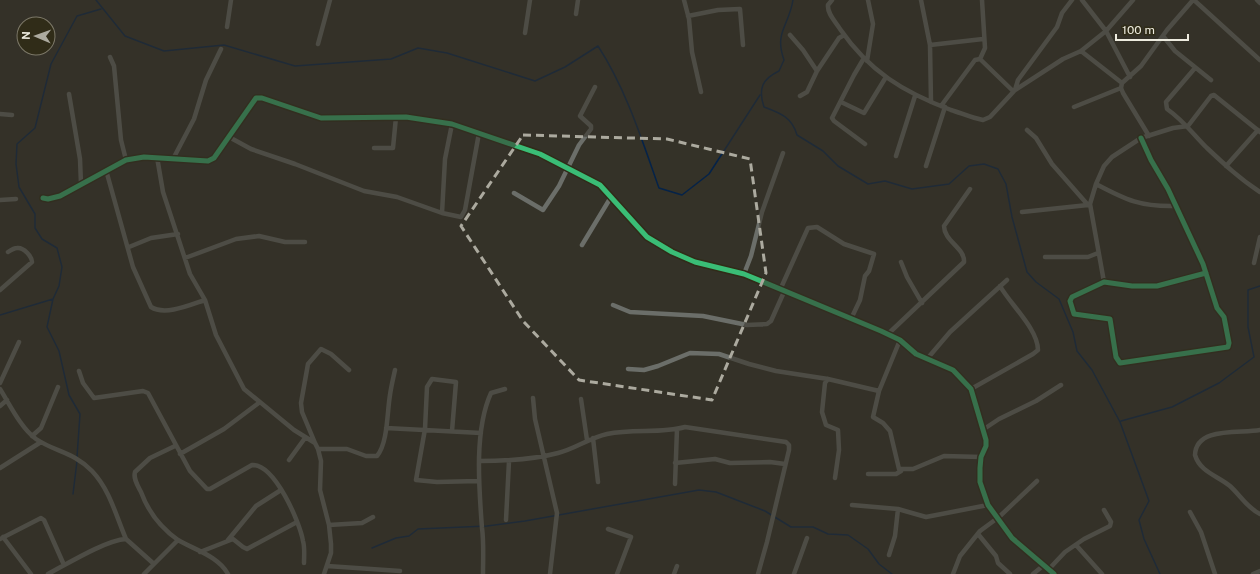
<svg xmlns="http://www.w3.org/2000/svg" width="1260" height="574" font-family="'Public Sans',sans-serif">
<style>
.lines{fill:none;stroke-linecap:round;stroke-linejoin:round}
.stream{stroke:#052349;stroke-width:1.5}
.street{stroke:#6b6e69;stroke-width:4.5}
.cycleway-casing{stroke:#302c18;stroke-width:8}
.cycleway{stroke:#3abd76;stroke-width:5}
.marked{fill:none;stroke:#acaa9f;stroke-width:3;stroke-dasharray:8 5;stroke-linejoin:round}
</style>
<rect width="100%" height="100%" fill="#343228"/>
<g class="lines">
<path class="stream" d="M 96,0 L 125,36 L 164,51 L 224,45 L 295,66 L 391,59 L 418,48 L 447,53 L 535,81 L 565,67 L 598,46 C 626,89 642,140 659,188 L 682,195 L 709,174 L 760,95
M 793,0 C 789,26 774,32 784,60 L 779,71 C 762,79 758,89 764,107 C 780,113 792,117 797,135 L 823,151 L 838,166 L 868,184 L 885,181 L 912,189 L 949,184 L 969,166 L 984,164 L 998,169 L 1006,184 L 1012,217 L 1027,272 L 1036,282 L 1059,299 L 1073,332 L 1077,351 L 1092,370 L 1120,422 L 1149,501 L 1139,520 L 1144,539 L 1160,574
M 0,315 L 53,299
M 1121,421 L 1172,407 L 1219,383 L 1254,357 L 1248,327 L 1248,290 L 1260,286
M 77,457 L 80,414 L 69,395 L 59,351 L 47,327 L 53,299 L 59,286 L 62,267 L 57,248 L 42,239 L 35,228 L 35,214 L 19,187 L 16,164 L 17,144 L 35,128 L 51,64 L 77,16 L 101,9
M 73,494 L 77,461
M 372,548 L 396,538 L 409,536 L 418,529 L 487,526 L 525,521 L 699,490 L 716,492 L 765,511 L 791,527 L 813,527 L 828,534 L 848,535 L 868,549 L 879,564 L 892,574"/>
<path class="street" d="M 684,0 L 689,19 L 692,52 L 701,92
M 832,0 L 828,5 C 827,14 836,22 840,29 C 869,71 903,92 951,110 C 961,113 972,118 983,120 L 990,117 L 1015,90 L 1063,59 L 1081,51 L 1106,31 L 1133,0
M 921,0 L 930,45
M 1082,0 L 1106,31 L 1130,77
M 1194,0 L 1260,60
M 1257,0 L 1260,3
M 576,14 L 578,0
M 688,16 L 718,10 L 740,9 L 743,45
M 227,27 L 231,0
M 525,33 L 530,0
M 790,35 L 803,50 L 817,71
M 1163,36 L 1175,51 L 1211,80
M 318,44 L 330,0
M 1081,51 L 1122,83 L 1121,88 L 1123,93 L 1149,136
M 110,57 L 114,66 L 121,140 L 126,160
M 864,58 L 854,75 L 832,118 L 834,121 L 865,144
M 980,59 L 1013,91
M 867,61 L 873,24 L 868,0
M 1195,68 L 1166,102 L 1167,109 C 1183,120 1193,134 1207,148 C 1224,164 1240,179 1260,192
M 1122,83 L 1141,66 L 1167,30 L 1193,0
M 1015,90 L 1018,80 L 1057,27 L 1062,13 L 1072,0
M 69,94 L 80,159 L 81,184
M 800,96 L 807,92 L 817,71 L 839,38 L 844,35
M 841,102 L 864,113 L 886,77
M 931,102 L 930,45 L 983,39
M 941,106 L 975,60 L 980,59 L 985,48 L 982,0
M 1074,107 L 1121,88
M 0,114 L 12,115
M 1027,130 L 1036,138 L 1052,164 L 1088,205
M 229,137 L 251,149 L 295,164 L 364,191 L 397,197 L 442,213 L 461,217 L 465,210 L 479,133
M 1141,138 L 1151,160 L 1168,189 L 1203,264 L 1217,308 L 1224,317 L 1229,343 L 1228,347 L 1120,363 L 1116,357 L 1110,319 L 1074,314 L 1070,301 L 1072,297 L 1104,282 L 1132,286 L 1157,286 L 1206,273
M 374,148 L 393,148 L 396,117
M 896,156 L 915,96
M 157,157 L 163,192 L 190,274 L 205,300 L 216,335 L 244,389 L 294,430 L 315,443 L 318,449 L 321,461 L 320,490 L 329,525 L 331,544 L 331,553 L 324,574
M 173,159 L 194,119 L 206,80 L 221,49
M 926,166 L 945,107
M 1226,166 L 1258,130
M 106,170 L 133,267 L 151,307 C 165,316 190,305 205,300
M 1096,184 C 1126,200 1141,207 1176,206
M 514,193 L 543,210 L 559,186 L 579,145 L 591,129 L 591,126 L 580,116 L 595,87
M 43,198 L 48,199 L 60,196 L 126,160 L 144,157 L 208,161 L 214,158 L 256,98 L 262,98 L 321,118 L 406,117 L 452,124 L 540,154 L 600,185 L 647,237 L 672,252 L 695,262 L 744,274 L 881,331 L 900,340 L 916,354 L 953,370 L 971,389 L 986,440 L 986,446 L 981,457 L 980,468 L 980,482 L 988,505 L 1012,538 L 1054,574
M 0,200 L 16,199
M 1022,212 L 1088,205
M 442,213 L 445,159 L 452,124
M 582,245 L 611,197
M 129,247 L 151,238 L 178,234
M 1045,257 L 1088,257 L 1098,253
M 185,258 L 236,239 L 259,236 L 285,242 L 305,242
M 901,262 L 907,277 L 922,303
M 1254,263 L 1260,237
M 744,274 L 751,256 L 762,212 L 783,153
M 1104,282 L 1090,204 L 1096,184 L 1104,166 L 1112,157 L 1141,138 L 1173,128 L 1188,126 L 1211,96 L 1214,95 L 1260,132
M 0,290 L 32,262 C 32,257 24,247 17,248 C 14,248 11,250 8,252
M 780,290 L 808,228 L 817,227 L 844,244 L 874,254 L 869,271 L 865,276 L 860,300 L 851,319
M 613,305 L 630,312 L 703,316 L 747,325 L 767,324 L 771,321 L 784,292
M 888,334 L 964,262 C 965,248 944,241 944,226 L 970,189
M 900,340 L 879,391 L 873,417 L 883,423 L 890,431 L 899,469 L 913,469 L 944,456 L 981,457
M 927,359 L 950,332 L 1007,280
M 628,369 L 644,370 L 658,366 L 690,353 L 719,354 L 749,364 L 776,371 L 828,379 L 879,391
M 79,371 L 83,383 L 94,398 L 143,391 L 148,393 L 190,471 L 207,489 L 210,489 L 252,465 C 275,464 300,523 303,541 C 305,548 304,556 304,563
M 828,379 L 825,383 L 822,412 L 826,425 L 838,430 L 839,450 L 835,478
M 0,383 L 19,342
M 0,389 C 10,405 21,428 36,439 C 55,452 74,452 92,471 C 110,490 116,516 126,539 C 106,540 67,564 48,574
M 971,389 L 1033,354 L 1038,350 C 1038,329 1010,304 1000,286
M 533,398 L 535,419 L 557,513 L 550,574
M 581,399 L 587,440
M 0,406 L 7,400
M 386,428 L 481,433
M 984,429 L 999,419 L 1036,401 L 1061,385
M 1260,430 C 1241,434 1196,426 1195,455 C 1200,472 1218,476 1230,486 C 1241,496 1246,507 1260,514
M 452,431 L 456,382 L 432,379 L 427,387 L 425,429 L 416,480 L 437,482 L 478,481
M 32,436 L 41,428 L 58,387
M 593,438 L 598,482
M 315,443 L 302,412 L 301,403 L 308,364 L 321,349 L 331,354 L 349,370
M 175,446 L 150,458 L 135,472 C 133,479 138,486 141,492 C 148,511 161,528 178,540 C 195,550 218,556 228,574
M 318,449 L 347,449 L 366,456 L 377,456 C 388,443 387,412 390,395 C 391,387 393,379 395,370
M 180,454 L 224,429 L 260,402
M 289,460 L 305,438
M 479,461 C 506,461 532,460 558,453 C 575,449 589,438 607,434 C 633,428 660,434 685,427 L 786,442 L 789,445 L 789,450 L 767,542 L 758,574
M 675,463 L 715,459 L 730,463 L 770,462 L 785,464
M 0,468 L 41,442
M 868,474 L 896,474 L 901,471
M 675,484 L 677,429
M 852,505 L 898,509 L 926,517 L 988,505
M 1190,512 L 1201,532 L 1215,574
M 506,520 L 509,461
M 329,525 L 362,523 L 373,517
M 608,529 L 631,537 L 617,574
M 978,534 L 996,556 L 998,563 L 1010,574
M 3,537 L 31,574
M 0,539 L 41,518 L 44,520 L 64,565
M 126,539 L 154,564
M 228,540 L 256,506 L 281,490
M 1076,545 L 1102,574
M 200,552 L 233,539 L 243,547 L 247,549 L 297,522
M 889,555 L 895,536 L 898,509
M 327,566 L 400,571
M 1049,569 L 1065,552 L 1084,539 L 1110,526 L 1111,522 L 1104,510
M 144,574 L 178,540
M 483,574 C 483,559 484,543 482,528 C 479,488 474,430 491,393 L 505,389
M 674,574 L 677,566
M 794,574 L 807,538
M 953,574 L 960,556 L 980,531 L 999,517 L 1037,481
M 1033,574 L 1044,565
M 1253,574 L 1260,571"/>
<g class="cycleway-casing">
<path id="cycleway" d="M 1141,138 L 1151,160 L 1168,189 L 1203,264 L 1217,308 L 1224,317 L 1229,343 L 1228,347 L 1120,363 L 1116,357 L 1110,319 L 1074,314 L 1070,301 L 1072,297 L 1104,282 L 1132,286 L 1157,286 L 1206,273
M 43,198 L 48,199 L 60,196 L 126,160 L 144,157 L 208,161 L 214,158 L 256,98 L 262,98 L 321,118 L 406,117 L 452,124 L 540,154 L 600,185 L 647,237 L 672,252 L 695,262 L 744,274 L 881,331 L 900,340 L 916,354 L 953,370 L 971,389 L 986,440 L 986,446 L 981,457 L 980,468 L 980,482 L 988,505 L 1012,538 L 1054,574"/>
</g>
<use href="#cycleway" class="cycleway"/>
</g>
<path d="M0 0H1260V574H0ZM 523,135 L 667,139 L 750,159 L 766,273 L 712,400 L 579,380 L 523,321 L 461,226 Z" fill="#343228" fill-opacity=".55" fill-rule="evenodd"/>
<path class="marked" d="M 523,135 L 667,139 L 750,159 L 766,273 L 712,400 L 579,380 L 523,321 L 461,226 Z"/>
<g transform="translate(36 36) rotate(272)"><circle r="19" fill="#302c18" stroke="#7c7868"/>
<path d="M0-3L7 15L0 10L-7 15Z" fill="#acaa9f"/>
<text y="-6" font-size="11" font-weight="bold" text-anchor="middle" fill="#edebdf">N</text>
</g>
<path d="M1116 34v6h72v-6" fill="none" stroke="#edebdf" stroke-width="2"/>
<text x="1122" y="34" font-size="12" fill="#edebdf" stroke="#302c18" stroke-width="3" paint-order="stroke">100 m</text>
</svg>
